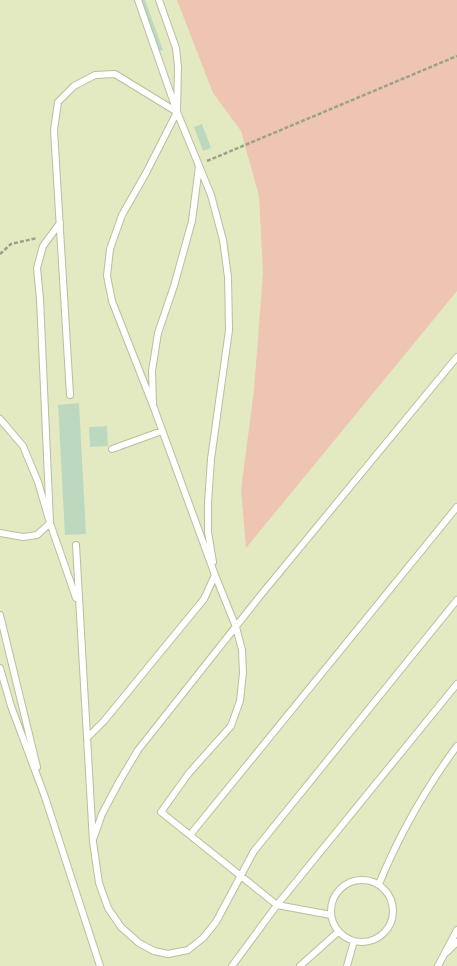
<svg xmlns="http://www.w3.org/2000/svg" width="457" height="966" font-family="'Fira Sans',sans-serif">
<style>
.built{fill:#e3eac1}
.green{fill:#edc5b2}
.building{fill:#bcd9c0}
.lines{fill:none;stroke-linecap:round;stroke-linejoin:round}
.lane-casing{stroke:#b9bf9e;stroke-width:8}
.path{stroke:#9ca187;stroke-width:2.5;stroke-dasharray:4 2;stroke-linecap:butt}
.lane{stroke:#fff;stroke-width:6}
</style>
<rect width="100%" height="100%" fill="#eff6d2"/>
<path class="built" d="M 0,0 L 457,0 L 457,966 L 0,966 Z"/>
<path class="green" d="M 177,0 L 457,0 L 457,291 L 246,548 L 241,490 L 254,390 L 263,273 L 259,196 L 241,131 L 213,93 Z"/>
<path class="building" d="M 134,0 L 145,0 L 163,50 L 154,53 Z
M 202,124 L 211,148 L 203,151 L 194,127 Z
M 79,403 L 86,534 L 65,535 L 58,405 Z
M 107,426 L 108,446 L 90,447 L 89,427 Z"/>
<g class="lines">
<g class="lane-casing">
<path id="lane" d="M 138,0 L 177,112 L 211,195 L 223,240 L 228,277 L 229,330 L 211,459 L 208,503 L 208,532 L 213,562
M 159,0 L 176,48 L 178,67 L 177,112 L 146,173 L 122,215 L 110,249 L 107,276 L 112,301 L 154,408 L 215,575 L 236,627 L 242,650 L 243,673 L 240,701 L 231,726 L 189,773 L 161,812 L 277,905 L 331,915
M 70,395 L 54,130 L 58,102 L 74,86 L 95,75 L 115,74 L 177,112
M 153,403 L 152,371 L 158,333 L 174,286 L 192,221 L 199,166
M 0,419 L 23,446 L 38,482 L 50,523 L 76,598
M 112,449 L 162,431
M 0,533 L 23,537 L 37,535 L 50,523 L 40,299 L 37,268 L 43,246 L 60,223
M 76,545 L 93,842 L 99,883 L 108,908 L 121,927 L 139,943 L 154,951 L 168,954 L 188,950 L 203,938 L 216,922 L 254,851 L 457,600
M 0,615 L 37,767
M 0,668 L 11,706 L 45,797 L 100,966
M 87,738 L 104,721 L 204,599 L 215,575 L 214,573
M 190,835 L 457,507
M 94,837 L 102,814 L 119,782 L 138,750 L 260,596 L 457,357
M331 911a31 31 0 1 1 62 0a31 31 0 1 1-62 0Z
M 379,884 C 399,835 426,788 457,746
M 447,952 L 457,942
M 232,966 L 277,905 L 457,684
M 300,966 L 338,932
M 347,966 L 354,941
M 438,966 L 457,930"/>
</g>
<path class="path" d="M 207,161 L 457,56
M 0,254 L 11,244 L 37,238"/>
<use href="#lane" class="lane"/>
</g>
</svg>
